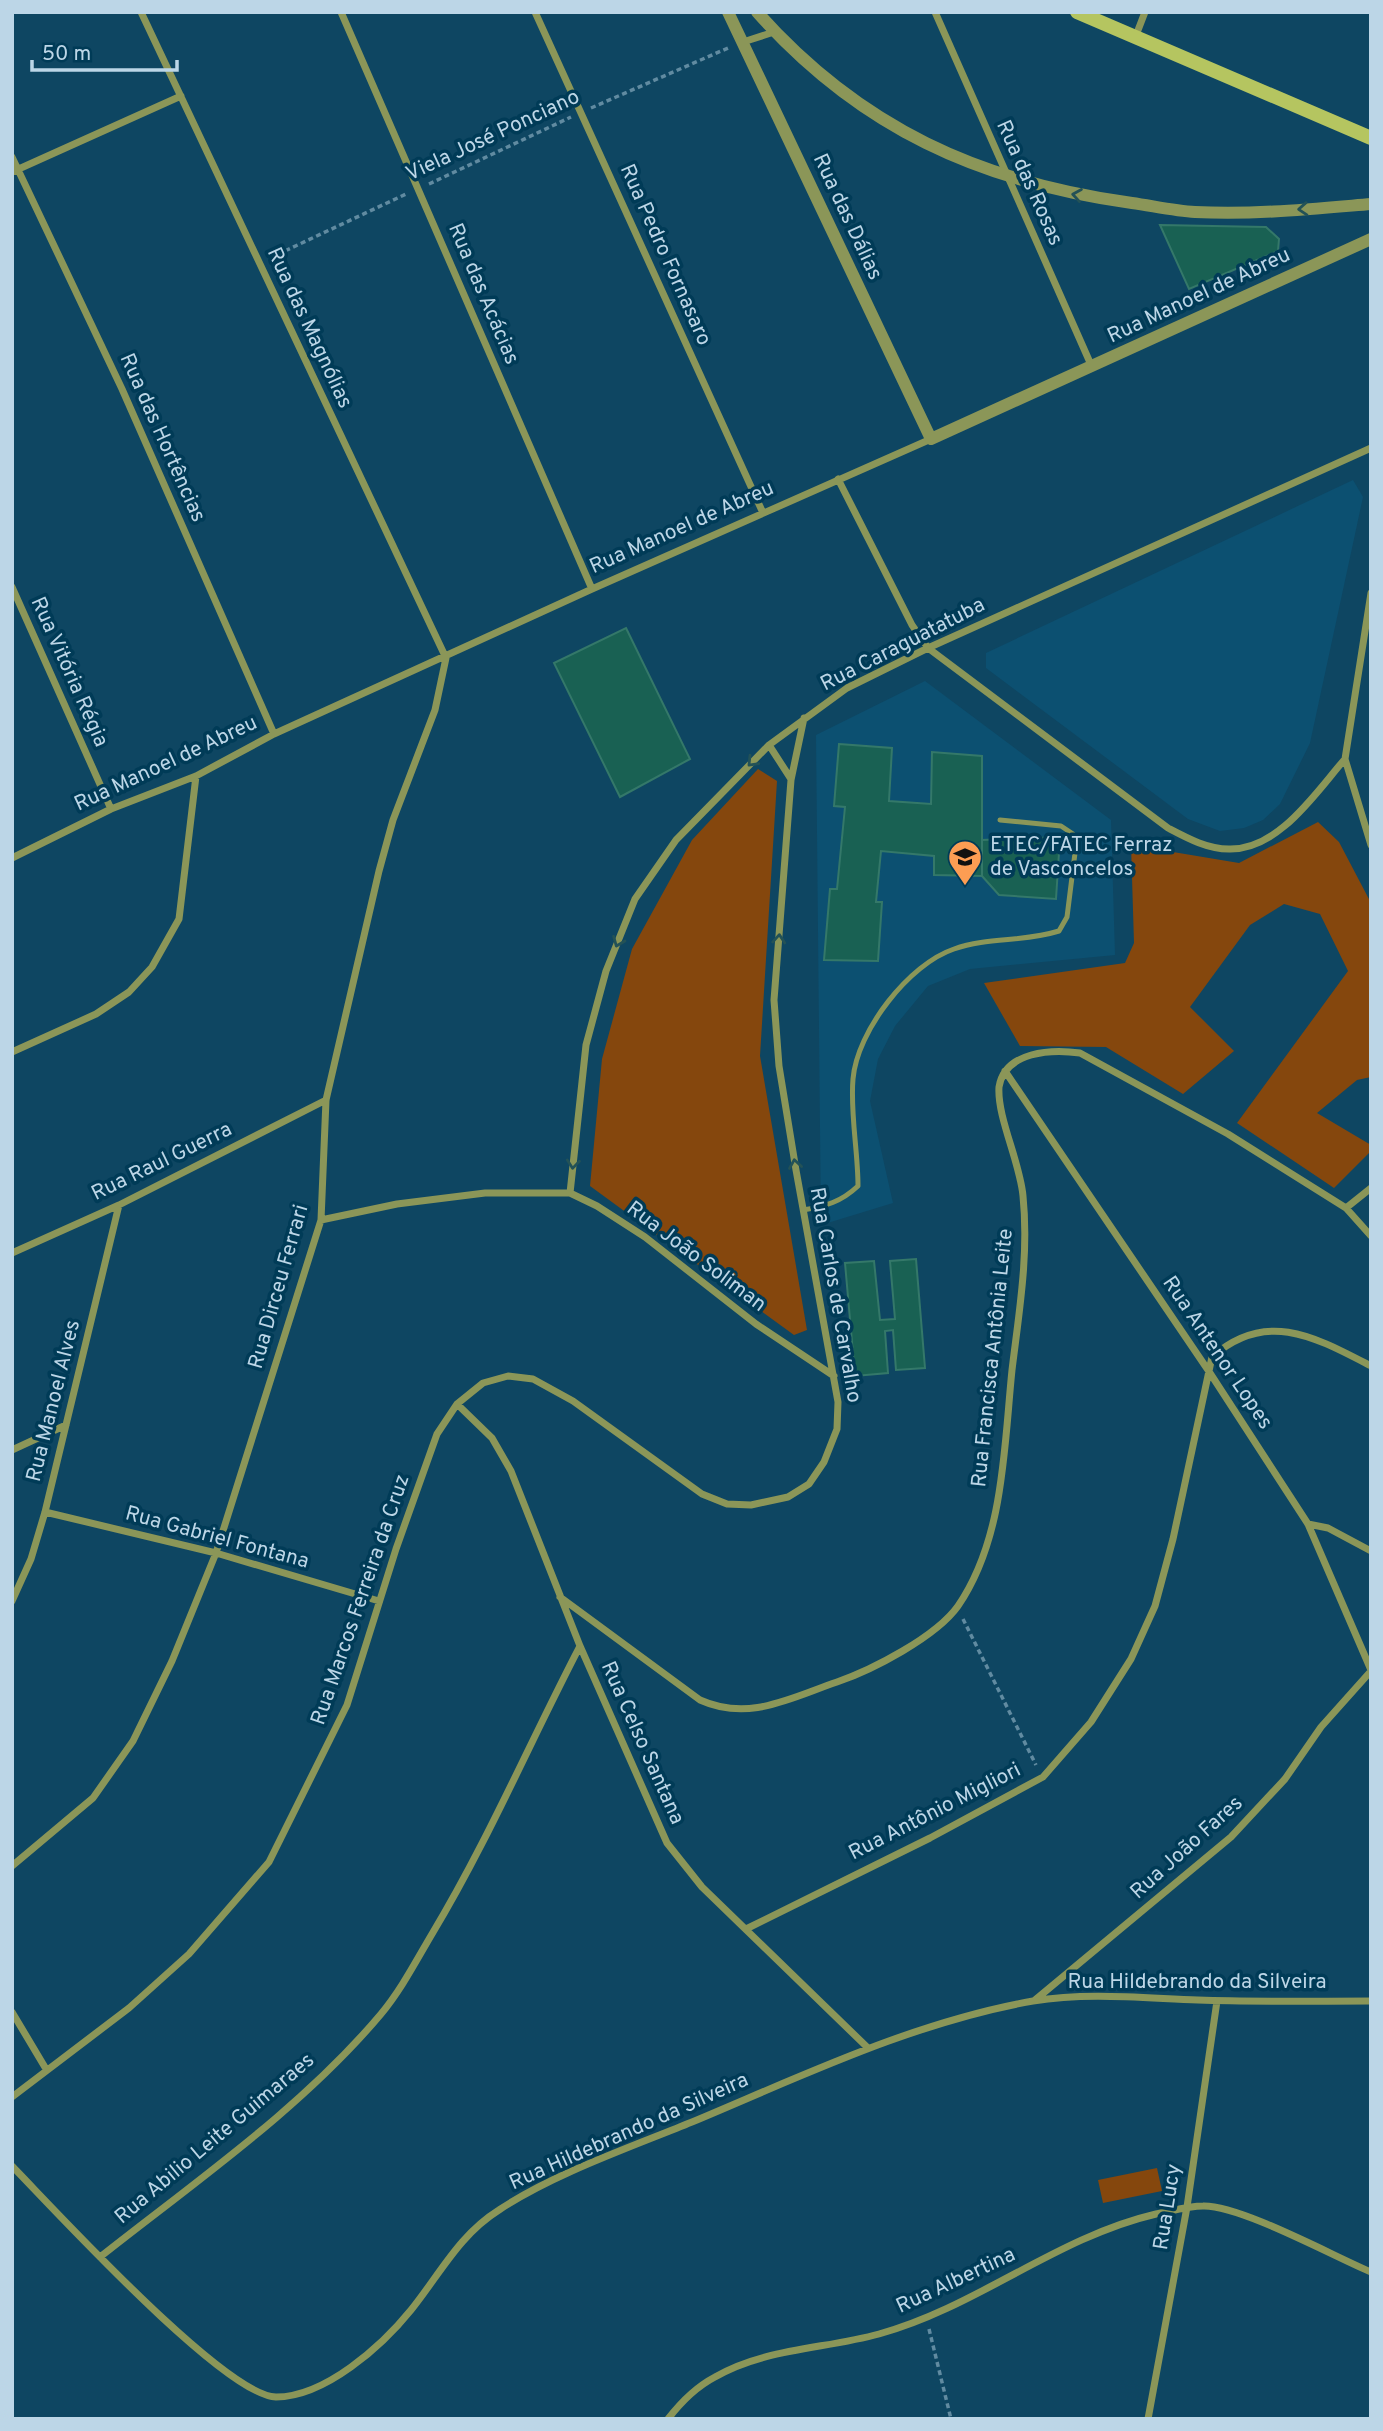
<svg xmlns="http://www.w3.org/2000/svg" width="1383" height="2431" font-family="Overpass,sans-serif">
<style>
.built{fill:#0c5071}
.green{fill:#85470d}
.building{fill:#196153;stroke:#347869;stroke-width:2}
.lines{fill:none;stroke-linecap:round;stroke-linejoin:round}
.path{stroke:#618ba1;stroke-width:3.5;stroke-dasharray:5 3.5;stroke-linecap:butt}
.service{stroke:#8b9658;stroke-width:5}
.minor{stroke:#8b9658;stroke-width:7}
.tertiary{stroke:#8b9658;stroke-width:12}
.secondary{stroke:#b5c560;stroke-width:14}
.oneway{stroke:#235257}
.labels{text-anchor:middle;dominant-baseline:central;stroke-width:7;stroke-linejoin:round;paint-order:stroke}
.street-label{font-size:21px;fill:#bcd6e7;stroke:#003b57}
.poi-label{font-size:21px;fill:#bcd6e7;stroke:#003b57;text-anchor:start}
</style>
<rect width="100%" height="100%" fill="#0e4662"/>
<path class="built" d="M 1353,480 L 1363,497 L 1310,743 L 1280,804 L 1263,820 L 1244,828 L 1220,831 L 1188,819 L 986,668 L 986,653 Z
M 925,681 L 1111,820 L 1115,955 L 970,969 L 928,986 L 895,1026 L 878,1059 L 870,1101 L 893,1203 L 821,1225 L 816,735 Z"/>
<path class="green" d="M 758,769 L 777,781 L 760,1056 L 807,1330 L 794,1335 L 590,1186 L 602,1059 L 632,949 L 692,840 Z
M 1318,822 L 1339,842 L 1371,903 L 1371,1077 L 1357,1080 L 1317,1113 L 1371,1145 L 1371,1151 L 1334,1188 L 1237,1123 L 1348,971 L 1320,914 L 1284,904 L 1250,925 L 1190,1007 L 1234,1051 L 1183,1094 L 1106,1047 L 1020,1046 L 984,983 L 1125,963 L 1134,943 L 1131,845 L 1239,863 Z
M 1157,2168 L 1162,2191 L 1103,2203 L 1098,2180 Z"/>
<path class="building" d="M 1160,225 L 1266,227 L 1279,239 L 1278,251 L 1189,289 Z
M 626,628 L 690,759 L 620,797 L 554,663 Z
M 839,744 L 892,748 L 889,801 L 931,804 L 932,752 L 982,756 L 982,876 L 934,875 L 934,856 L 881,851 L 876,902 L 882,902 L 878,961 L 824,960 L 830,889 L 837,889 L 845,807 L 834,806 Z
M 1060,837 L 1056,899 L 999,895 L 982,876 L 982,840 Z
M 916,1259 L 925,1368 L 896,1370 L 893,1330 L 885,1331 L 888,1373 L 855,1376 L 845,1263 L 874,1261 L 880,1320 L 895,1319 L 890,1261 Z"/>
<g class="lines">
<path class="path" d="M 591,108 L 728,48
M 429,184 L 571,117
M 270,258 L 406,194
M 963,1619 L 1036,1765
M 929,2329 L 951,2419"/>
<path class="service" d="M 803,1210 C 826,1206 841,1202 858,1186 C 858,1151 850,1113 853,1079 C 857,1031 909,964 954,949 C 988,937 1024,942 1059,931 L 1067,917 L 1076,845 L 1073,834 L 1061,826 L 1000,820"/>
<path class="minor" d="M 341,12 L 592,589
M 535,12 L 763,513
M 935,12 L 1092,367
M 1135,38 L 1145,12
M 743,42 L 774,32
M 12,157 L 122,389 L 274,734
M 12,172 L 181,96
M 838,479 L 912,625 L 928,648 L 1168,828 C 1187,838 1207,849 1229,849 C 1279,850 1316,792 1345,759
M 12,587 L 111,809
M 1371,593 L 1345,759 L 1371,845
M 769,745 L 791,779
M 12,858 L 111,809 L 196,776 L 274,734 L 592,589 L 931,439
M 12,1052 L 96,1014 L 129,992 L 152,967 L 179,919 L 196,776
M 1005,1071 L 1210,1373 L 1308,1524 L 1371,1670
M 570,1193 L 586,1045 L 606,971 L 635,899 L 676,840 L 769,745 L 847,688 L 928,648 L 1371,448
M 1346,1208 L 1371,1236
M 321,1220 L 397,1204 L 485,1193 L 570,1193 L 597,1206 L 645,1237 L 756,1324 L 834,1376
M 12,1253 L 119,1205 L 326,1100
M 457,1404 L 492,1438 L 511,1471 L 580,1646 L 667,1843 L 702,1887 L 868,2048
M 12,1450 L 66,1425
M 45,1512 L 216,1553 L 379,1601
M 1308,1524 L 1328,1528 L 1371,1551
M 560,1597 L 700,1700 C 749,1722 790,1698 837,1682 C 872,1670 936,1637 958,1606 C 1004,1539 1004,1448 1012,1370 C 1019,1312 1029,1255 1023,1196 C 1020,1162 997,1117 999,1087 C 1005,1051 1052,1049 1080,1053 L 1228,1134 L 1346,1208 L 1371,1188
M 12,1601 L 31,1559 L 45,1512 L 119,1205
M 12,1866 L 93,1798 L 133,1741 L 172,1661 L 216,1553 L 321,1220 L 326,1100 L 379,871 L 393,820 L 435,710 L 446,658 L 141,12
M 746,1929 L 930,1838 L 1043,1777 L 1091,1722 L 1131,1659 L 1155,1606 L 1173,1539 L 1212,1357 C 1266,1309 1315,1337 1371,1366
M 1035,2000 L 1231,1837 L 1285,1779 L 1321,1727 L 1371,1671
M 12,2012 L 46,2069
M 12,2097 L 129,2008 L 189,1954 L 269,1862 L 347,1705 L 396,1549 L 437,1434 L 457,1404 L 483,1383 L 508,1376 L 533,1379 L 573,1401 L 702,1494 L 727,1504 L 751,1505 L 788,1497 L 809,1484 L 824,1462 L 837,1429 L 838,1402 L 796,1170 L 779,1066 L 774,1000 L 791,780 L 804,718
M 12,2166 C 54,2209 225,2396 276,2397 C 325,2397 382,2346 411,2310 C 440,2274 459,2235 499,2210 C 553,2174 631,2147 692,2122 C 802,2076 914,2022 1033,2001 C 1087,1992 1143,1998 1198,2000 C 1255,2002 1313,2001 1371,2001
M 100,2257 C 196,2181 302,2108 381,2014 C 401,1990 416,1961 432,1934 C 488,1841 530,1742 580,1646
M 668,2419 C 681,2402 696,2387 715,2377 C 765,2348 825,2349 879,2334 C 977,2307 1057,2237 1156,2214 C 1172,2211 1188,2206 1203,2206 C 1240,2205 1333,2256 1371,2272
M 1148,2419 L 1187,2207 L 1217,2001"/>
<path class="tertiary" d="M 728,12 L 931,439 L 1371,239
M 757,12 C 860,128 980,182 1132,203 C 1153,206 1175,211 1195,212 C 1254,215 1312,209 1371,204"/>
<path class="secondary" d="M 1077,12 L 1371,138"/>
</g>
<defs><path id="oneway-chevron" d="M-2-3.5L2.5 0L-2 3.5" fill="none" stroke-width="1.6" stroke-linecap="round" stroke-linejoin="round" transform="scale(1.75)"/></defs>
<g class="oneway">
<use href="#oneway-chevron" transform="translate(1077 195) rotate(-171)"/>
<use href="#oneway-chevron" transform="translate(1303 209) rotate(176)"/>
<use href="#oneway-chevron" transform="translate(752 762) rotate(134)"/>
<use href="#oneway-chevron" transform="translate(779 939) rotate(-86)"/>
<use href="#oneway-chevron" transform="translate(618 942) rotate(112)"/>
<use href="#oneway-chevron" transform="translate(573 1164) rotate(96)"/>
<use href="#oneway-chevron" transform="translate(795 1164) rotate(-99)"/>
</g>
<defs>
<g id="university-pin" transform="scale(1.75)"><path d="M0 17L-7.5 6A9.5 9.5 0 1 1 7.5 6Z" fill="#fc9d53" stroke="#003b57"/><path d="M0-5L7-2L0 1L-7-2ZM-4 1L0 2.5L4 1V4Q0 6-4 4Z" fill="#111"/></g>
</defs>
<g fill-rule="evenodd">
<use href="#university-pin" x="965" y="857"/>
</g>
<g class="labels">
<g class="street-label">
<text transform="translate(493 136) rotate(-25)">Viela José Ponciano</text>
<text transform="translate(1029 183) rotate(66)">Rua das Rosas</text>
<text transform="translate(847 217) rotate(65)">Rua das Dálias</text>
<text transform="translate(665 255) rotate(66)">Rua Pedro Fornasaro</text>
<text transform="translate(483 294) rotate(67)">Rua das Acácias</text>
<text transform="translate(1199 296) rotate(-25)">Rua Manoel de Abreu</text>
<text transform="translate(309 328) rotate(65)">Rua das Magnólias</text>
<text transform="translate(162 438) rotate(66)">Rua das Hortências</text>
<text transform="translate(682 528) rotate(-24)">Rua Manoel de Abreu</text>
<text transform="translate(903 645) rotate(-27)">Rua Caraguatatuba</text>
<text transform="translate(69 672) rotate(66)">Rua Vitória Régia</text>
<text transform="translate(166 764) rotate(-25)">Rua Manoel de Abreu</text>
<text transform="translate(162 1162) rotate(-26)">Rua Raul Guerra</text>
<text transform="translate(696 1257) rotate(37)">Rua João Soliman</text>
<text transform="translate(279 1287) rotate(-74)">Rua Dirceu Ferrari</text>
<text transform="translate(835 1295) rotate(80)">Rua Carlos de Carvalho</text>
<text transform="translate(1217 1353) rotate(56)">Rua Antenor Lopes</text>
<text transform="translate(993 1358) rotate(-84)">Rua Francisca Antônia Leite</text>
<text transform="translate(54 1401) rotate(-76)">Rua Manoel Alves</text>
<text transform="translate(217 1538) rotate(15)">Rua Gabriel Fontana</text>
<text transform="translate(361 1600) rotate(-71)">Rua Marcos Ferreira da Cruz</text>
<text transform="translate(642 1743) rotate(66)">Rua Celso Santana</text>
<text transform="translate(935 1812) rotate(-27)">Rua Antônio Migliori</text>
<text transform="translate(1187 1848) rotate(-42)">Rua João Fares</text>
<text x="1197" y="1982">Rua Hildebrando da Silveira</text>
<text transform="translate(629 2132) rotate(-24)">Rua Hildebrando da Silveira</text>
<text transform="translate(215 2139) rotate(-40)">Rua Abilio Leite Guimaraes</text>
<text transform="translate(1168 2207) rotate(-81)">Rua Lucy</text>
<text transform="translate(956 2281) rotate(-25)">Rua Albertina</text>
</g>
<g class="poi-label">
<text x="990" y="845">ETEC/FATEC Ferraz<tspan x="990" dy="24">de Vasconcelos</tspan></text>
</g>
</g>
<rect width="1383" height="2431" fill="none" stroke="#bcd6e7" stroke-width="28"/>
<path d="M32 60v10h145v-10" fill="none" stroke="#bcd6e7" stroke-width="3.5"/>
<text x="42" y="60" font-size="21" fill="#bcd6e7" stroke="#003b57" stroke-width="5" paint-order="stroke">50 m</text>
</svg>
